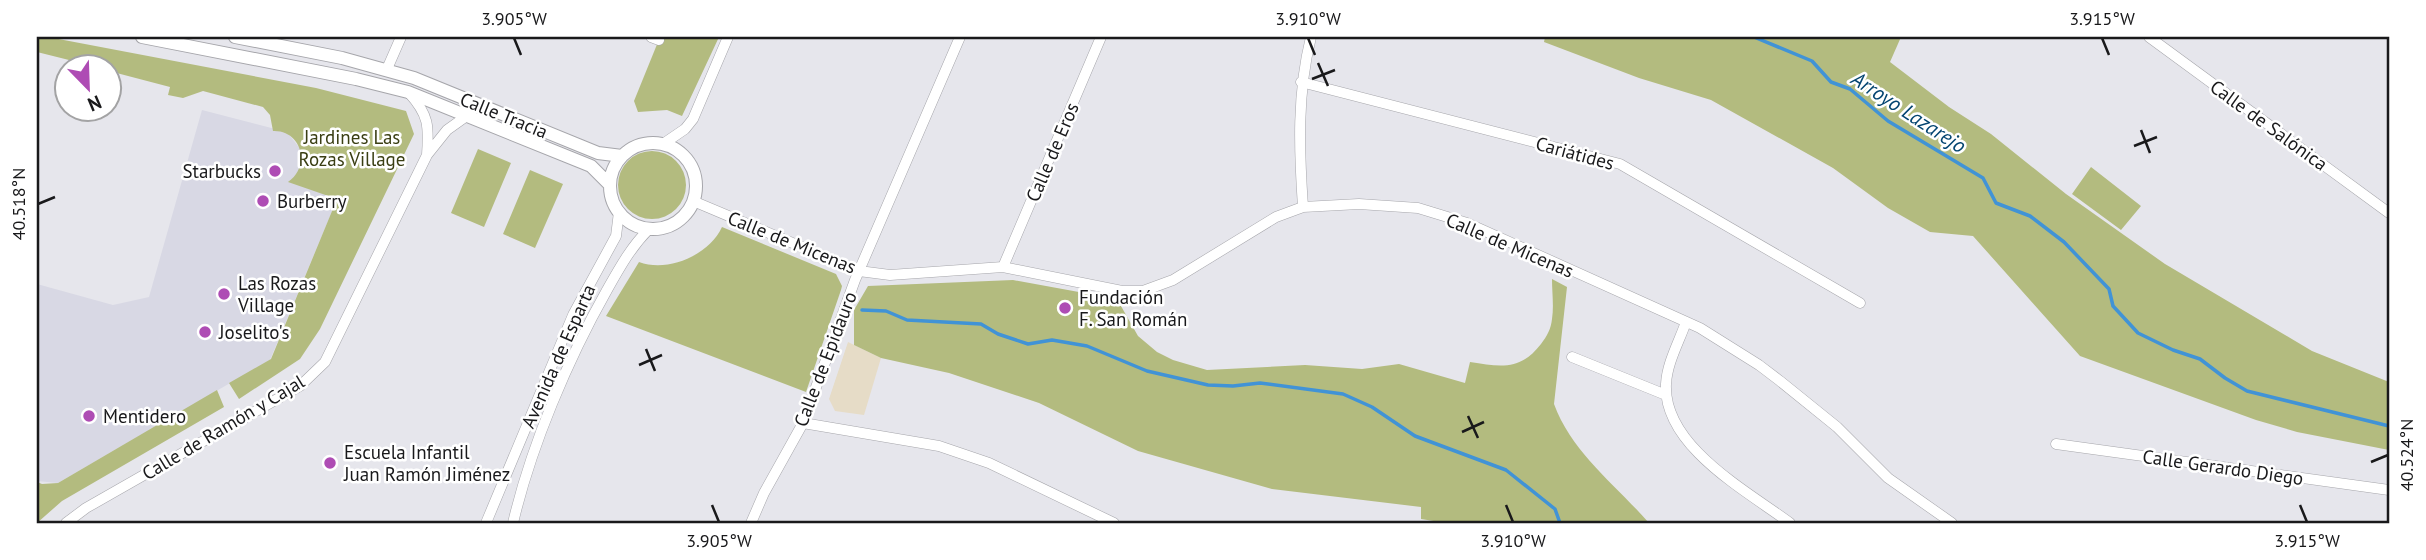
<svg xmlns="http://www.w3.org/2000/svg" width="2426" height="560" font-family="'PT Sans',sans-serif">
<style>
.built{fill:#d8d8e4}
.education{fill:#e6dcc7}
.green{fill:#b3bb7f}
.lines{fill:none;stroke-linecap:round;stroke-linejoin:round}
.stream{stroke:#4193d6;stroke-width:3.5}
.minor-casing{stroke:#a6a6ab;stroke-width:11}
.tertiary-casing{stroke:#a6a6ab;stroke-width:14}
.minor{stroke:#fff;stroke-width:10}
.tertiary{stroke:#fff;stroke-width:12}
.ticks{fill:none;stroke:#19191b;stroke-width:2.5}
.poi-dot{fill:#ae4cb4;stroke:#fff;stroke-width:2.5}
.labels{text-anchor:middle;dominant-baseline:central;stroke-width:5;stroke-linejoin:round;paint-order:stroke}
.street-label{font-size:19px;fill:#19191b;stroke:#fff}
.park-label{font-size:19px;fill:#3a3e13;stroke:#fff}
.poi-label{font-size:19px;fill:#19191b;stroke:#fff;text-anchor:start}
.water-label{font-size:21px;font-style:italic;fill:#044571;stroke:#fff}
.neatline{fill:none;stroke:#19191b;stroke-width:2.5}
.ticks-label{font-size:18px;text-anchor:middle;fill:#19191b}
</style>
<rect width="100%" height="100%" fill="#e6e6ec"/>
<path class="built" d="M 202,110 L 287,132 L 338,197 L 270,360 L 58,483 L 37,481 L 37,284 L 113,305 L 149,297 Z"/>
<path class="education" d="M 848,342 L 881,358 L 864,415 L 835,411 L 829,399 Z"/>
<path class="green" d="M 37,37 L 48,37 L 316,88 L 406,111 L 414,134 L 320,329 L 300,359 L 239,399 L 229,383 L 271,359 L 337,199 L 288,182 C 311,166 302,130 273,131 L 270,115 L 263,107 L 203,91 L 183,98 L 168,95 L 170,87 L 109,71 L 108,66 L 93,66 L 37,52 Z
M 660,37 L 719,37 L 682,116 L 667,110 L 638,112 L 634,101 Z
M 1545,37 L 1901,37 L 1890,62 L 1949,107 L 1991,134 L 2066,194 L 2165,264 L 2312,351 L 2389,382 L 2389,450 L 2297,432 L 2256,420 L 2080,356 L 1973,236 L 1930,232 L 1888,208 L 1833,168 L 1711,100 L 1639,78 L 1544,42 Z
M 478,149 L 511,163 L 484,227 L 451,213 Z
M618 185a34 34 0 1 1 68 0a34 34 0 1 1-68 0Z
M 2091,167 L 2141,206 L 2121,230 L 2072,194 Z
M 530,170 L 563,184 L 535,248 L 503,234 Z
M 722,227 L 836,274 L 842,286 L 841,290 L 806,392 L 606,316 L 639,262 C 668,273 709,255 722,227 Z
M 1552,279 L 1567,287 L 1554,404 C 1572,453 1616,485 1649,523 L 1446,523 L 1421,519 L 1421,507 L 1272,489 L 1138,451 L 1039,403 L 949,373 L 881,358 L 854,345 L 854,310 L 868,286 L 1013,280 L 1117,299 L 1138,336 L 1157,352 L 1173,360 L 1207,370 L 1305,365 L 1362,369 L 1399,364 L 1465,383 L 1470,362 C 1501,367 1520,371 1541,344 C 1547,336 1551,329 1552,319 C 1554,306 1552,292 1552,279 Z
M 217,390 L 224,407 L 62,501 L 37,523 L 37,482 L 42,484 L 58,483 Z"/>
<g class="lines">
<path class="stream" d="M 1754,37 L 1812,61 L 1831,82 L 1850,89 L 1888,121 L 1983,178 L 1996,203 L 2030,216 L 2064,242 L 2109,289 L 2113,306 L 2138,333 L 2173,350 L 2200,359 L 2225,378 L 2247,391 L 2389,426
M 862,310 L 886,311 L 907,320 L 981,324 L 998,334 L 1028,344 L 1052,340 L 1087,346 L 1147,371 L 1208,385 L 1233,386 L 1260,383 L 1343,394 L 1372,407 L 1415,436 L 1506,470 L 1555,509 L 1560,523"/>
<g class="minor-casing">
<path id="minor" d="M 651,37 L 659,40
M 2149,37 L 2389,213
M 387,69 L 401,37
M 1301,82 L 1620,164 L 1860,303
M 409,93 C 429,115 429,126 427,155
M 663,144 L 685,129 L 693,119 L 728,37
M 693,201 L 859,271 L 890,275 L 1003,267 L 1122,291 L 1143,291 L 1173,280 L 1276,217 L 1303,207 L 1359,204 L 1418,208 L 1467,223 L 1700,328 L 1759,365 L 1780,381 L 1837,427 L 1888,478 L 1952,523
M 1303,207 C 1299,149 1297,93 1311,37
M 1003,267 L 1101,37
M 1686,322 C 1679,342 1667,363 1666,384 C 1663,446 1747,491 1790,523
M 1572,357 L 1666,395
M 803,423 L 939,446 L 989,463 L 1114,523
M 2056,444 L 2389,490
M 66,523 L 86,508 L 300,386 L 325,362 L 427,155 L 447,130 L 468,115
M 486,523 L 573,315 L 616,236 L 619,212
M 513,523 C 531,446 568,359 607,290 C 620,267 631,247 649,229
M 751,523 L 764,493 L 803,423 L 855,280 L 960,37"/>
</g>
<g class="tertiary-casing">
<path id="tertiary" d="M 142,37 L 356,79 L 408,92 L 591,166 L 609,184
M 235,37 L 342,58 L 414,78 L 598,153 L 622,156
M610 186a43 43 0 1 1 86 0a43 43 0 1 1-86 0Z"/>
</g>
<use href="#minor" class="minor"/>
<use href="#tertiary" class="tertiary"/>
</g>
<path class="ticks" d="M 514,38 L 521,55M 1308,38 L 1315,55M 2102,38 L 2109,55M 1318,63 L 1328,86M 1312,79 L 1335,70M 2141,130 L 2150,153M 2134,146 L 2157,137M 38,204 L 55,197M 646,349 L 655,371M 639,365 L 662,355M 1468,416 L 1478,438M 1462,432 L 1484,422M 2371,462 L 2388,455M 712,505 L 719,522M 1506,505 L 1513,522M 2300,505 L 2307,522"/>
<g class="poi-dot">
<circle cx="275" cy="171" r="7"/>
<circle cx="263" cy="201" r="7"/>
<circle cx="224" cy="294" r="7"/>
<circle cx="1065" cy="308" r="7"/>
<circle cx="205" cy="332" r="7"/>
<circle cx="89" cy="416" r="7"/>
<circle cx="330" cy="463" r="7"/>
</g>
<g class="labels">
<g class="street-label">
<text transform="translate(504 115) rotate(22)">Calle Tracia</text>
<text transform="translate(2269 125) rotate(36)">Calle de Salónica</text>
<text transform="translate(1052 152) rotate(-67)">Calle de Eros</text>
<text transform="translate(1575 153) rotate(15)">Cariátides</text>
<text transform="translate(792 242) rotate(22)">Calle de Micenas</text>
<text transform="translate(1510 245) rotate(23)">Calle de Micenas</text>
<text transform="translate(558 356) rotate(-66)">Avenida de Esparta</text>
<text transform="translate(825 359) rotate(-69)">Calle de Epidauro</text>
<text transform="translate(223 427) rotate(-31)">Calle de Ramón y Cajal</text>
<text transform="translate(2223 467) rotate(8)">Calle Gerardo Diego</text>
</g>
<g class="park-label">
<text x="352" y="137">Jardines Las<tspan x="352" dy="22">Rozas Village</tspan></text>
</g>
<g class="poi-label">
<text x="261" y="171" text-anchor="end">Starbucks</text>
<text x="277" y="201">Burberry</text>
<text x="238" y="283">Las Rozas<tspan x="238" dy="22">Village</tspan></text>
<text x="1079" y="297">Fundación<tspan x="1079" dy="22">F. San Román</tspan></text>
<text x="219" y="332">Joselito's</text>
<text x="103" y="416">Mentidero</text>
<text x="344" y="452">Escuela Infantil<tspan x="344" dy="22">Juan Ramón Jiménez</tspan></text>
</g>
<g class="water-label">
<text transform="translate(1909 112) rotate(33)">Arroyo Lazarejo</text>
</g>
</g>
<rect width="2426" height="560" fill="none" stroke="#ffffff" stroke-width="77"/>
<g transform="translate(88 88) rotate(157)"><circle r="33" fill="#ffffff" stroke="#a3a3a4" stroke-width="2"/>
<path d="M0-5L12 26L0 18L-12 26Z" fill="#ae4cb4"/>
<text y="-10" font-size="19" font-weight="bold" text-anchor="middle" fill="#19191b">N</text>
</g>
<rect x="38" y="38" width="2350" height="484" class="neatline"/>
<g class="ticks-label">
<text x="514" y="25">3.905°W</text>
<text x="1308" y="25">3.910°W</text>
<text x="2102" y="25">3.915°W</text>
<text transform="translate(19 204) rotate(-90)" y="6">40.518°N</text>
<text transform="translate(2407 455) rotate(-90)" y="6">40.524°N</text>
<text x="719" y="547">3.905°W</text>
<text x="1513" y="547">3.910°W</text>
<text x="2307" y="547">3.915°W</text>
</g>
</svg>
